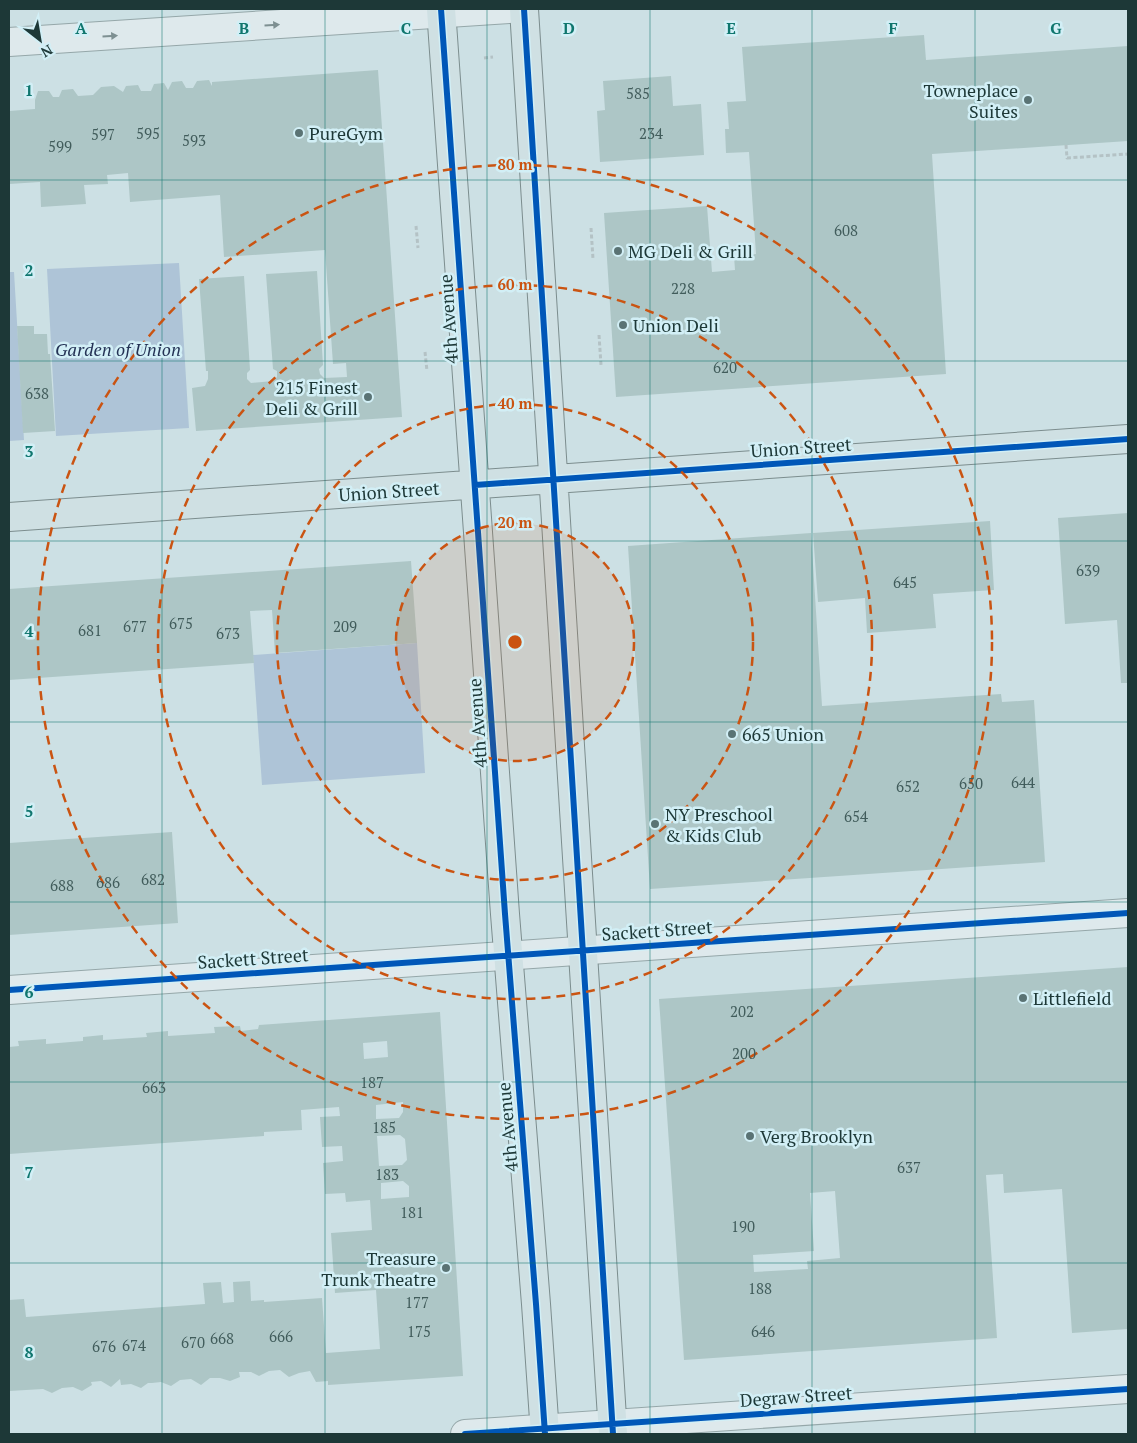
<svg xmlns="http://www.w3.org/2000/svg" width="1137" height="1443" font-family="'PT Serif',serif">
<style>
.green{fill:#aec4d7}
.building{fill:#adc6c6;fill-rule:evenodd}
.lines{fill:none;stroke-linecap:round;stroke-linejoin:round}
.minor-casing{stroke:#95a7a9;stroke-width:30}
.major-casing{stroke:#7c8d8e;stroke-width:30}
.path{stroke:#b4c2c5;stroke-width:3;stroke-dasharray:4 2.5;stroke-linecap:butt}
.minor{stroke:#dee9ec;stroke-width:28}
.major{stroke:#cfe0e3;stroke-width:28}
.cycleway-casing{stroke:#d2eff6;stroke-width:9}
.cycleway{stroke:#0057b8;stroke-width:6}
.oneway{fill:#7e9092}
.grid{fill:none;stroke:#0f766e;stroke-width:1;stroke-opacity:0.55}
.ring{fill:none;stroke:#ca5412;stroke-width:2.5;stroke-dasharray:9 6}
.poi-dot{fill:#5a7374;stroke:#d2eff6;stroke-width:2}
.labels{text-anchor:middle;dominant-baseline:central;stroke-width:5;stroke-linejoin:round;paint-order:stroke}
.number-label{font-size:15px;fill:#415c5b}
.poi-label{font-size:18px;fill:#1d3837;stroke:#d2eff6;text-anchor:start}
.street-label{font-size:18px;fill:#1d3837;stroke:#d2eff6}
.park-label{font-size:18px;font-style:italic;fill:#243255;stroke:#d2eff6}
.grid-label{font-size:16px;text-anchor:middle;font-weight:bold;fill:#0f766e;stroke:#d2eff6;stroke-width:5;stroke-linejoin:round;paint-order:stroke}
.centre{fill:#ca5412;stroke:#d2eff6;stroke-width:2.5}
.ring-label{font-size:15px;text-anchor:middle;font-weight:bold;fill:#ca5412;stroke:#d2eff6;stroke-width:5;stroke-linejoin:round;paint-order:stroke}
</style>
<rect width="100%" height="100%" fill="#cce0e4"/>
<path class="green" d="M 179,263 L 189,428 L 56,436 L 47,269 Z
M 9,272 L 14,272 L 24,440 L 9,441 Z
M 417,643 L 425,773 L 262,785 L 253,655 Z"/>
<path class="building" d="M 924,35 L 926,60 L 1128,46 L 1128,141 L 932,154 L 946,374 L 616,397 L 604,213 L 707,206 L 712,272 L 735,270 L 734,256 L 756,254 L 749,152 L 726,153 L 725,129 L 729,129 L 727,102 L 746,101 L 742,47 Z
M 378,70 L 402,417 L 196,431 L 192,388 L 205,386 L 208,379 L 208,371 L 206,371 L 199,279 L 244,276 L 250,370 L 247,373 L 247,379 L 251,383 L 273,381 L 277,377 L 277,371 L 273,369 L 266,274 L 317,271 L 323,365 L 319,369 L 320,374 L 324,378 L 347,377 L 346,363 L 333,364 L 325,250 L 224,257 L 220,195 L 130,202 L 128,173 L 107,175 L 108,184 L 84,185 L 86,204 L 41,207 L 40,182 L 9,184 L 9,111 L 35,109 L 35,100 L 38,91 L 49,91 L 53,97 L 59,97 L 62,90 L 73,89 L 78,96 L 93,95 L 101,87 L 114,86 L 123,92 L 126,86 L 138,85 L 141,91 L 151,91 L 154,84 L 164,83 L 168,90 L 172,82 L 182,81 L 186,88 L 193,88 L 197,81 L 209,80 L 212,86 L 212,82 Z
M 671,76 L 673,106 L 701,104 L 704,155 L 600,162 L 597,111 L 605,110 L 603,81 Z
M 17,326 L 34,326 L 34,334 L 47,334 L 48,354 L 50,354 L 55,431 L 23,433 Z
M 1128,513 L 1128,683 L 1121,683 L 1117,620 L 1065,624 L 1058,518 Z
M 990,521 L 994,590 L 933,594 L 936,628 L 867,633 L 865,598 L 818,602 L 813,533 Z
M 811,533 L 822,706 L 1001,694 L 1002,702 L 1034,700 L 1045,862 L 650,889 L 628,546 Z
M 411,561 L 417,643 L 275,653 L 272,610 L 250,611 L 254,663 L 9,680 L 9,589 Z
M 172,832 L 178,923 L 9,935 L 9,843 Z
M 1128,967 L 1128,1329 L 1072,1333 L 1062,1189 L 1004,1193 L 1003,1174 L 986,1175 L 997,1338 L 684,1360 L 659,999 ZM 835,1191 L 840,1258 L 807,1261 L 808,1269 L 754,1272 L 753,1255 L 814,1251 L 810,1193 Z
M 440,1012 L 463,1376 L 328,1385 L 328,1381 L 316,1382 L 310,1371 L 299,1373 L 289,1377 L 280,1370 L 269,1371 L 259,1376 L 251,1372 L 239,1372 L 240,1377 L 230,1381 L 220,1378 L 210,1378 L 201,1385 L 191,1379 L 180,1380 L 171,1386 L 161,1382 L 152,1383 L 148,1383 L 141,1388 L 131,1384 L 121,1385 L 120,1379 L 111,1387 L 101,1381 L 91,1382 L 92,1385 L 82,1391 L 73,1387 L 62,1388 L 52,1393 L 43,1389 L 9,1391 L 9,1300 L 24,1299 L 26,1317 L 205,1304 L 203,1283 L 221,1282 L 223,1303 L 234,1302 L 233,1282 L 250,1281 L 251,1301 L 264,1300 L 264,1302 L 322,1298 L 326,1353 L 380,1349 L 376,1290 L 335,1293 L 331,1233 L 372,1230 L 370,1200 L 346,1202 L 345,1193 L 325,1194 L 323,1163 L 343,1161 L 342,1146 L 322,1147 L 320,1117 L 340,1116 L 339,1107 L 301,1110 L 302,1130 L 264,1132 L 264,1136 L 9,1154 L 9,1047 L 19,1046 L 18,1041 L 46,1039 L 46,1044 L 83,1041 L 83,1037 L 103,1035 L 103,1040 L 147,1037 L 146,1033 L 168,1031 L 168,1036 L 215,1033 L 214,1027 L 240,1026 L 241,1031 L 258,1029 L 259,1025 ZM 387,1041 L 388,1057 L 364,1059 L 363,1043 ZM 403,1102 L 403,1112 L 399,1118 L 376,1119 L 376,1105 ZM 400,1135 L 405,1139 L 407,1160 L 402,1165 L 379,1166 L 377,1136 ZM 403,1181 L 409,1186 L 409,1197 L 381,1199 L 381,1183 Z"/>
<g class="lines">
<g class="minor-casing">
<path id="minor" d="M 9,42 L 509,9
M 9,990 L 1128,913
M 465,1434 L 1128,1389"/>
</g>
<g class="major-casing">
<path id="major" d="M 441,9 L 505,914 L 536,1304 L 545,1434
M 524,9 L 613,1434
M 9,517 L 1128,439"/>
</g>
<path class="path" d="M 484,58 L 493,57
M 1066,145 L 1067,158 L 1128,154
M 416,226 L 418,248
M 591,228 L 593,259
M 599,335 L 601,365
M 425,352 L 427,371"/>
<use href="#minor" class="minor"/>
<use href="#major" class="major"/>
<g class="cycleway-casing">
<path id="cycleway" d="M 441,9 L 505,914 L 536,1304 L 545,1434
M 524,9 L 613,1434
M 475,485 L 1128,439
M 9,990 L 1128,913
M 465,1434 L 1128,1389"/>
</g>
<use href="#cycleway" class="cycleway"/>
</g>
<defs><path id="oneway-solid" d="M-6-.8H1V-3.2L6.5 0L1 3.2V.8H-6Z" transform="scale(1.25)"/></defs>
<g class="oneway">
<use href="#oneway-solid" transform="translate(272 25) rotate(-4)"/>
<use href="#oneway-solid" transform="translate(110 36) rotate(-4)"/>
</g>
<path class="grid" d="M 162,9 L 162,1434M 325,9 L 325,1434M 487,9 L 487,1434M 650,9 L 650,1434M 812,9 L 812,1434M 975,9 L 975,1434M 9,180 L 1128,180M 9,361 L 1128,361M 9,541 L 1128,541M 9,722 L 1128,722M 9,902 L 1128,902M 9,1082 L 1128,1082M 9,1263 L 1128,1263"/>
<circle cx="515" cy="642" r="119" fill="#ca5412" fill-opacity=".12"/>
<g class="ring">
<circle cx="515" cy="642" r="119"/>
<circle cx="515" cy="642" r="238"/>
<circle cx="515" cy="642" r="357"/>
<circle cx="515" cy="642" r="477"/>
</g>
<g class="poi-dot">
<circle cx="1028" cy="100" r="5"/>
<circle cx="299" cy="133" r="5"/>
<circle cx="618" cy="251" r="5"/>
<circle cx="623" cy="325" r="5"/>
<circle cx="368" cy="397" r="5"/>
<circle cx="732" cy="734" r="5"/>
<circle cx="655" cy="824" r="5"/>
<circle cx="1023" cy="998" r="5"/>
<circle cx="750" cy="1136" r="5"/>
<circle cx="446" cy="1268" r="5"/>
</g>
<g class="labels">
<g class="number-label">
<text x="638" y="93">585</text>
<text x="148" y="133">595</text>
<text x="651" y="133">234</text>
<text x="103" y="134">597</text>
<text x="194" y="140">593</text>
<text x="60" y="146">599</text>
<text x="846" y="230">608</text>
<text x="683" y="288">228</text>
<text x="725" y="367">620</text>
<text x="37" y="393">638</text>
<text x="1088" y="570">639</text>
<text x="905" y="582">645</text>
<text x="181" y="623">675</text>
<text x="135" y="626">677</text>
<text x="345" y="626">209</text>
<text x="90" y="630">681</text>
<text x="228" y="633">673</text>
<text x="1023" y="782">644</text>
<text x="971" y="783">650</text>
<text x="908" y="786">652</text>
<text x="856" y="816">654</text>
<text x="153" y="879">682</text>
<text x="108" y="882">686</text>
<text x="62" y="885">688</text>
<text x="742" y="1011">202</text>
<text x="744" y="1053">200</text>
<text x="372" y="1082">187</text>
<text x="154" y="1087">663</text>
<text x="384" y="1127">185</text>
<text x="909" y="1167">637</text>
<text x="387" y="1174">183</text>
<text x="412" y="1212">181</text>
<text x="743" y="1226">190</text>
<text x="760" y="1288">188</text>
<text x="417" y="1302">177</text>
<text x="419" y="1331">175</text>
<text x="763" y="1331">646</text>
<text x="281" y="1336">666</text>
<text x="222" y="1338">668</text>
<text x="193" y="1342">670</text>
<text x="134" y="1345">674</text>
<text x="104" y="1346">676</text>
</g>
<g class="poi-label">
<text x="1018" y="90" text-anchor="end">Towneplace<tspan x="1018" dy="21">Suites</tspan></text>
<text x="309" y="133">PureGym</text>
<text x="628" y="251">MG Deli &amp; Grill</text>
<text x="633" y="325">Union Deli</text>
<text x="358" y="387" text-anchor="end">215 Finest<tspan x="358" dy="21">Deli &amp; Grill</tspan></text>
<text x="742" y="734">665 Union</text>
<text x="665" y="814">NY Preschool<tspan x="665" dy="21">&amp; Kids Club</tspan></text>
<text x="1033" y="998">Littlefield</text>
<text x="760" y="1136">Verg Brooklyn</text>
<text x="436" y="1258" text-anchor="end">Treasure<tspan x="436" dy="21">Trunk Theatre</tspan></text>
</g>
<g class="street-label">
<text transform="translate(448 319) rotate(-94)">4th Avenue</text>
<text transform="translate(801 447) rotate(-4)">Union Street</text>
<text transform="translate(389 491) rotate(-4)">Union Street</text>
<text transform="translate(477 723) rotate(-94)">4th Avenue</text>
<text transform="translate(657 930) rotate(-4)">Sackett Street</text>
<text transform="translate(253 958) rotate(-4)">Sackett Street</text>
<text transform="translate(507 1127) rotate(-95)">4th Avenue</text>
<text transform="translate(796 1396) rotate(-4)">Degraw Street</text>
</g>
<g class="park-label">
<text x="118" y="349">Garden of Union</text>
</g>
</g>
<g class="grid-label">
<text x="81" y="34">A</text>
<text x="244" y="34">B</text>
<text x="406" y="34">C</text>
<text x="569" y="34">D</text>
<text x="731" y="34">E</text>
<text x="893" y="34">F</text>
<text x="1056" y="34">G</text>
<text x="29" y="96">1</text>
<text x="29" y="276">2</text>
<text x="29" y="457">3</text>
<text x="29" y="637">4</text>
<text x="29" y="817">5</text>
<text x="29" y="998">6</text>
<text x="29" y="1178">7</text>
<text x="29" y="1358">8</text>
</g>
<circle cx="515" cy="642" r="8" class="centre"/>
<g class="ring-label">
<text x="515" y="170">80 m</text>
<text x="515" y="290">60 m</text>
<text x="515" y="409">40 m</text>
<text x="515" y="528">20 m</text>
</g>
<rect width="1137" height="1443" fill="none" stroke="#1d3837" stroke-width="20"/>
<g transform="translate(40 40) rotate(149)" stroke="#d2eff6" stroke-width="4" paint-order="stroke">
<path d="M0-4L9 19L0 12L-9 19Z" fill="#1d3837"/>
<text y="-8" font-size="14" font-weight="bold" text-anchor="middle" fill="#1d3837">N</text>
</g>
</svg>
